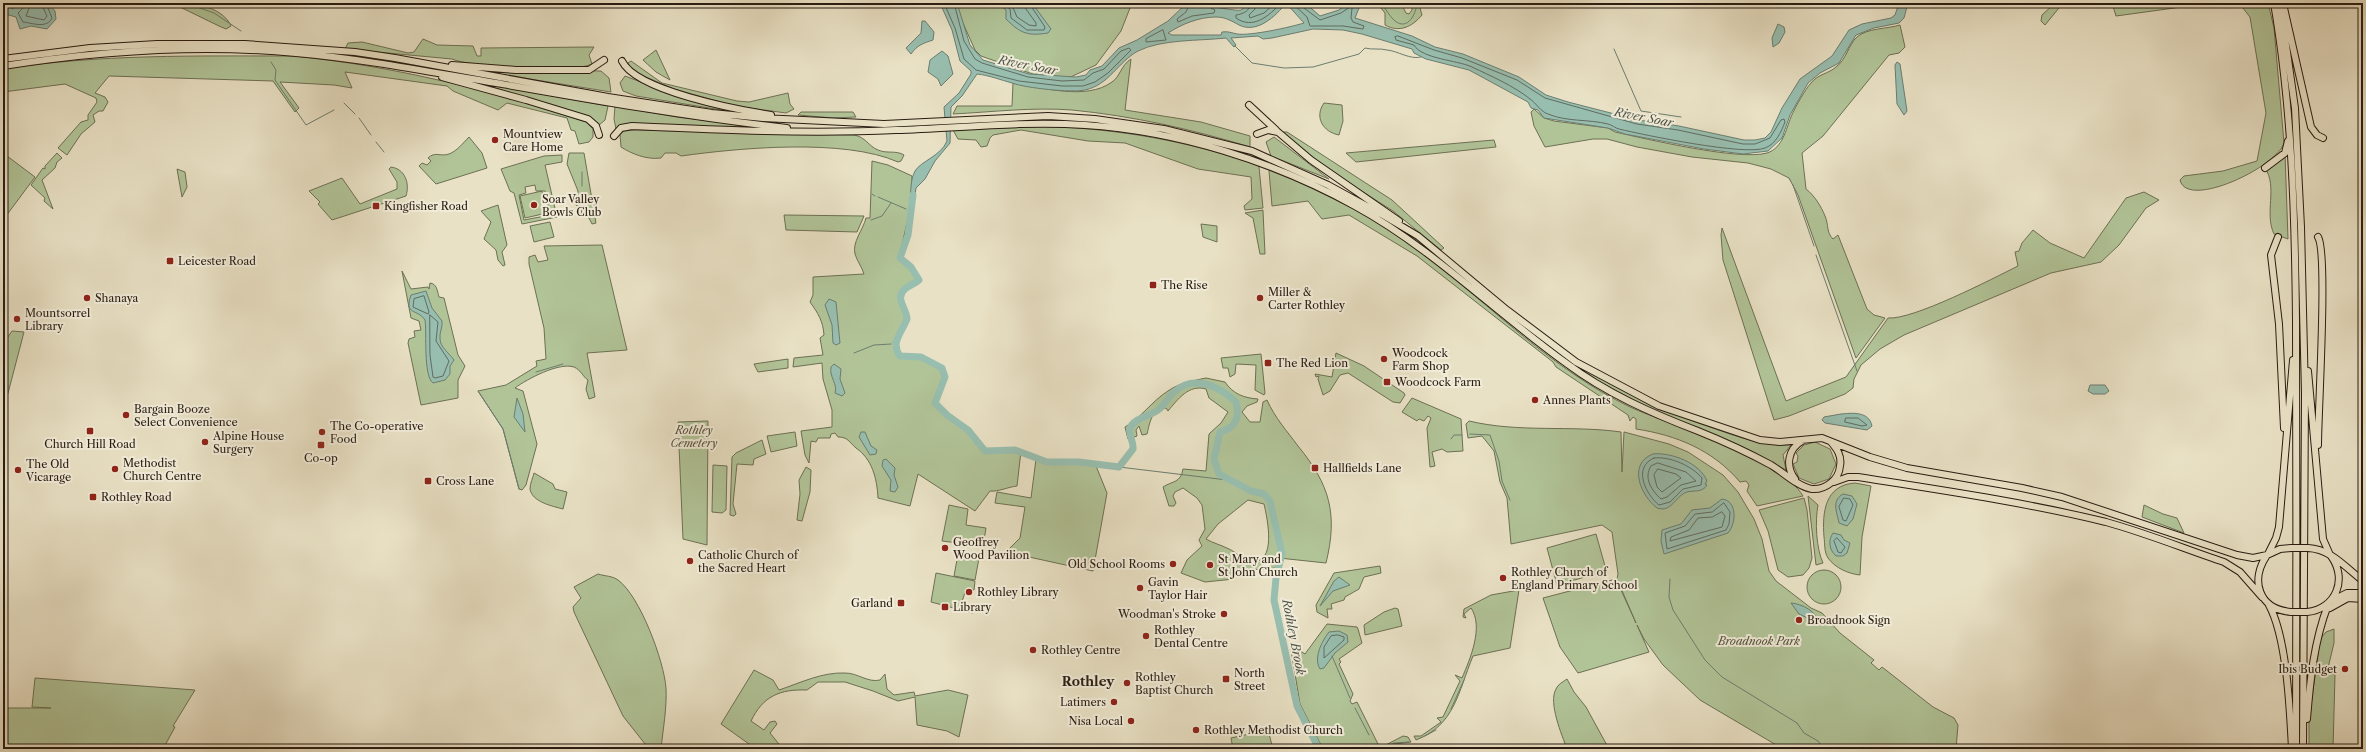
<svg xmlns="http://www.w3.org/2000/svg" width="2366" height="752" font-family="'Libre Caslon Text',serif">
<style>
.green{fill:#b1c498;stroke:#6d7054;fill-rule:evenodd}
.water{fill:#98beaf;stroke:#6c7d70;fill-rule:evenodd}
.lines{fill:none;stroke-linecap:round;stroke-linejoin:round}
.shore{stroke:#606c60;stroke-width:1}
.stream{stroke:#6c7d70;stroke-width:1}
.river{stroke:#98beaf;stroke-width:7}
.highway-casing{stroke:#291b11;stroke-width:8}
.highway{stroke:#e9e1c5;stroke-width:6}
.highway-bridge-casing{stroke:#291b11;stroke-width:8;stroke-linecap:butt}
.highway-bridge{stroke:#e9e1c5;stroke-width:6}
.poi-dot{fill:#8f2418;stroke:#f1ecd9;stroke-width:1.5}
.labels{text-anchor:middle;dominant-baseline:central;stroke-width:4;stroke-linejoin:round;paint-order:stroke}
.poi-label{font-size:11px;fill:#291b11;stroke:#f1ecd9;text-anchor:start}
.park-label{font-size:11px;font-style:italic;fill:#524e3a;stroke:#f1ecd9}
.water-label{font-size:12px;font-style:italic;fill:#505448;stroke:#f1ecd9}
.quarter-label{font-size:13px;font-weight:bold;fill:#291b11;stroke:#f1ecd9}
</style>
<rect width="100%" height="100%" fill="#e9e1c5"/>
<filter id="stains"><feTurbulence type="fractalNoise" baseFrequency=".005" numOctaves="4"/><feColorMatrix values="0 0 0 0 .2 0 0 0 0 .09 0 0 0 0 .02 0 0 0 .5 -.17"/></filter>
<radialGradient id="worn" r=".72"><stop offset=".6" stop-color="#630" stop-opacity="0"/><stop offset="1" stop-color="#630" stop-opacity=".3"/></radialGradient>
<path class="green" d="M 180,3 C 197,3 223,8 231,26 L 226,29 L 219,26 L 178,6 Z
M 954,3 L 1132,3 L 1121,31 L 1096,65 L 1058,83 L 981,56 L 975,50 Z
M 1377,3 L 1401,3 L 1406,13 L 1409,14 L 1412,10 L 1412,3 L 1424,3 L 1420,8 L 1422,15 C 1412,27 1399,33 1385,25 L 1385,13 Z
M 2055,3 L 2063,3 L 2045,25 L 2041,21 L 2042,15 Z
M 2112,3 L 2211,3 L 2116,16 Z
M 2239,3 L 2268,3 L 2274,28 L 2284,143 C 2277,167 2187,210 2180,180 L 2184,176 L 2223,171 L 2257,161 L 2266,113 L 2250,17 Z
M 1900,25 L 1905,47 L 1899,53 L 1889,55 L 1823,136 L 1802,153 L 1806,189 C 1814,195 1821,206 1825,216 C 1829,225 1826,232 1833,239 L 1838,235 L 1867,309 L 1874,315 L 1885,318 L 1856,358 L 1798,195 L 1789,178 L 1771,169 L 1748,163 L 1692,157 L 1637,147 L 1607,139 L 1593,139 L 1545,147 L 1534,126 L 1531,112 L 1534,109 L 1544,118 L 1554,121 L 1608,128 L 1615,132 C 1647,139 1739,161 1767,153 C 1783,148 1786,129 1791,117 C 1794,109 1806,88 1811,83 C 1818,74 1828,74 1836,67 C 1847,59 1848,45 1857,37 C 1867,28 1887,29 1900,25 Z
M 423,39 L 437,45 L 473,46 L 477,56 L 481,56 L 481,48 L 594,47 L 589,55 L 592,64 C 577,73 468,67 452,59 L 345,49 L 348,43 L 362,42 L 408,53 L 414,52 Z
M 656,50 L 670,80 L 656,72 L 643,60 Z
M 294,56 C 393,66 491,90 586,122 L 593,129 L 593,137 L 589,142 L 579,144 L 575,131 L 571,130 L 567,118 L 507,103 L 498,110 L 453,91 L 447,86 L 345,72 L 352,88 L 334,85 L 280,82 L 299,108 L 295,112 L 273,81 L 109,76 L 95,93 L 105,97 L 108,102 L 103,111 L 99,111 L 93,115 L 95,122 L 81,134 L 67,155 L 58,148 L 81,122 L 88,120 L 88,115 L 97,102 L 96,98 L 65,84 L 3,92 L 3,69 C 99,54 197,56 294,56 Z
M 1131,59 L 1125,110 L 1201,122 L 1250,136 L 1250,147 C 1191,129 1133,116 1072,110 C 1033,107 992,112 953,114 L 957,106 L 1012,106 L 1013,83 C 1042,87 1086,101 1112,82 C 1120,77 1121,65 1131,59 Z
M 631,61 L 662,83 L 737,101 L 749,102 L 788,93 L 790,104 L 794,109 L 786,113 L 735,106 L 674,89 L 639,74 L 633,71 L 628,63 Z
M 486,69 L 601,71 L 609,78 L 611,92 L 486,72 Z
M 625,76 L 667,92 L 746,114 L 636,96 L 623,91 L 620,83 Z
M 480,83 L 608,106 L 605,120 L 598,126 L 587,117 Z
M 1324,103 L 1342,105 L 1343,121 L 1339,135 C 1323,132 1314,117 1324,103 Z
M 615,106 L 677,117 L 744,125 L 744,128 L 621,125 L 616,129 L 614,119 Z
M 801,112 L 853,112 L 856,117 L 833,118 L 798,115 Z
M 1046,126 C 1124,130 1182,140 1256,164 L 1259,167 L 1263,208 L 1245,210 L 1244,206 L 1252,199 L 1251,177 L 1198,169 L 1125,143 L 1088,141 L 1021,130 L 993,135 L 990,138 L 987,146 L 981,147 L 976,140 L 958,139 L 953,130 Z
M 635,130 L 854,135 C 866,137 868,146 878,150 C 887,154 896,150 904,155 L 901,161 L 898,162 C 844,138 739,148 681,156 L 676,153 L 665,153 L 661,158 C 647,160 632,154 621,147 L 620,134 L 624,131 Z
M 1281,132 L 1287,132 L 1392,200 L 1444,248 L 1441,250 L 1393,211 L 1330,171 Z
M 469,137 L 482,153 L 487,168 L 436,184 L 419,166 L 422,163 L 427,165 L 431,161 L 428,158 C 435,151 441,157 449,154 C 457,151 463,143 469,137 Z
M 1274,137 L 1329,179 L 1271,156 L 1266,142 Z
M 1494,140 L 1496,147 L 1356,162 L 1346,153 Z
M 3,153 L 35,177 L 3,220 Z
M 57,153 L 62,158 L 57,162 L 55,168 L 42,180 L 53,209 L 44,201 L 45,198 L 31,185 L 43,168 L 45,169 L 45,166 Z
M 569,153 L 584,153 L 596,223 L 592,224 L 589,218 L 581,215 L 582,209 L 576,205 L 578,191 L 567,164 Z
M 2285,153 L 2288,239 L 2274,234 C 2264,213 2278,187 2265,168 Z
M 562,155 L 562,162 L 545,165 L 557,217 L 522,224 L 514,193 L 510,191 L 501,169 L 544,156 ZM 535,185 L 536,191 L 545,191 L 550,215 L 524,220 L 519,195 L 526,193 L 525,187 Z
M 872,161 L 888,165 L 912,176 L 911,204 L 899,259 L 908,267 L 919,280 C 899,292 897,295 907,316 L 896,341 L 899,355 L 921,357 L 940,365 L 944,371 L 944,378 L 935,403 L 944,413 L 969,432 L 985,451 L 1021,451 L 1017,486 C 1008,487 998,492 990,491 L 975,511 L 918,474 L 910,506 L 878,498 C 877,478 872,459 856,448 C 849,442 848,437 838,437 L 835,433 L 831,434 L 830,438 L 818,438 L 816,442 L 811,441 L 809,463 L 805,455 L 801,431 L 832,427 L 832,410 L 823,379 L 822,363 L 793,367 L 794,358 L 823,355 L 820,338 L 824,335 C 823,321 818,313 810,302 L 813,295 L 813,277 L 864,274 C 862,267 857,261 855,254 C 852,242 863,230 866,218 L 870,218 Z
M 1271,161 C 1319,182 1366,205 1409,235 C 1451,263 1487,299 1527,329 C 1581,371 1642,404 1707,426 C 1736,436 1760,446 1791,445 L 1783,455 L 1786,470 L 1747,449 L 1659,413 L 1601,383 L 1540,341 L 1463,279 L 1335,192 L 1270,163 Z
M 391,167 C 405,169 410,183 406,196 L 332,220 L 318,204 L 320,202 L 309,191 L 342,178 L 360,204 L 397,189 L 397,182 L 389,169 Z
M 177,169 L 185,172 L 187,187 L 182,197 Z
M 1271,170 C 1326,190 1379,220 1425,255 C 1492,307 1553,370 1630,407 C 1672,426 1780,457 1803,496 L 1757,506 L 1747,491 L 1749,485 L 1746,481 L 1740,482 C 1713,450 1676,435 1636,429 L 1636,419 L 1633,417 L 1630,421 L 1628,415 L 1556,367 L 1553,362 L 1417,256 L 1349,215 L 1322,219 L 1308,201 L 1272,206 L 1269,171 Z
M 542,191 L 547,213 L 525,218 L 520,196 Z
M 2144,192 L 2159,200 L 2146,208 L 2119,245 L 2101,262 L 2051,273 L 1904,335 L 1880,349 L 1861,365 L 1854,379 L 1853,388 L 1845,394 L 1789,416 L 1774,420 L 1723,260 L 1721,235 L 1722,228 L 1786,401 L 1846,377 L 1888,318 C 1913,320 1992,279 2018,266 L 2015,252 L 2019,251 L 2022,243 L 2033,230 L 2050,243 L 2084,258 L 2126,198 Z
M 498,205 L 507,245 L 502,252 L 505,265 L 503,266 L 498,260 L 496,250 L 484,239 L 491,222 L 481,211 Z
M 1263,210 L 1263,211 L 1265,254 L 1260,254 L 1253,218 L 1245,213 Z
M 784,215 L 864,216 L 857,232 L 786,230 Z
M 550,222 L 554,237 L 534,242 L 530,226 Z
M 1201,224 L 1217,226 L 1217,242 L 1203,237 Z
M 602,245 L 627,350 L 587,353 L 595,397 L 589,399 L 586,389 L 588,380 C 583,377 581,370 574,367 C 559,362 527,379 515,388 L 523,391 L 537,444 L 526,485 L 522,490 L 519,489 L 503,429 L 478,391 L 506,385 L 537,366 L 536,361 L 546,359 L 544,328 L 529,264 L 529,257 L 535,255 L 538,262 L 548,260 L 544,246 Z
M 402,271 L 411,289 L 428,287 L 429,289 L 430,283 C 437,284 437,290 439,297 L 444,298 L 458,355 L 465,366 L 458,380 L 458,398 L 421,405 L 408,343 L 409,339 L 415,337 L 414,331 L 421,330 L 419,321 L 411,318 Z
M 12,331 L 24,332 L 7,397 L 3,402 L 3,344 Z
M 1336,353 L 1364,366 L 1404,393 L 1405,395 L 1400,403 L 1393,402 L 1348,373 L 1340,375 L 1330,391 L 1323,395 L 1318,379 L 1319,376 L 1316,377 L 1315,374 L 1332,377 Z
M 1261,354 L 1265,393 L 1264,395 L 1255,390 L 1256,365 L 1236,364 L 1235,374 L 1230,377 L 1228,368 L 1223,368 L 1221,358 Z
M 788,359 L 788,368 L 758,372 L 754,364 Z
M 1206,378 L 1225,382 C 1233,394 1244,398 1258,399 L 1257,402 L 1247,406 L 1242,412 L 1250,422 L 1260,422 L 1263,402 L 1267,400 C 1275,418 1287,431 1298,446 C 1330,485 1338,514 1326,563 L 1279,558 L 1276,568 L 1237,571 L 1234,579 L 1205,582 L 1181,573 L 1187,560 L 1202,546 L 1199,540 L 1205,529 L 1202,505 L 1197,498 L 1183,488 L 1175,492 L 1173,496 L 1176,503 L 1174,506 L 1169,506 L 1163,487 C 1172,481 1181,483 1183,469 L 1206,471 L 1209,434 L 1221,423 L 1228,412 L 1209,398 L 1206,389 C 1189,384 1178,399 1168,411 L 1166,408 C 1151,410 1150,422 1147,434 L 1142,435 L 1139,426 L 1136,430 L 1137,436 L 1128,439 L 1125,427 C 1142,417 1152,401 1168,391 C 1179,383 1192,381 1206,378 ZM 1248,500 L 1264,504 C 1267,517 1278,566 1250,561 C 1242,560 1236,552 1229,549 C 1221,545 1213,543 1206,539 L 1218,524 Z
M 1412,398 L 1461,419 L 1463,451 L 1447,452 L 1442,449 L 1432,452 L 1435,466 L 1430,467 L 1427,428 L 1431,418 L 1428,416 L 1424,421 L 1419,419 L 1417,421 L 1402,412 Z
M 708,421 L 707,545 L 683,539 L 678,422 Z
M 1469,421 C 1519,433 1572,425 1621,432 L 1622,472 L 1624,432 L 1669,444 L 1688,452 L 1723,475 L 1738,492 L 1754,519 L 1762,539 L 1769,571 L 1776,581 L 1811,608 L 1822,613 L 1840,633 L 1874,660 L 1871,663 L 1879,670 L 1882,667 L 1933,707 L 1954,718 L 1958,725 L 1956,749 L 1783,749 L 1700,700 L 1663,665 L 1644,639 L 1637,625 L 1649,652 L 1578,673 L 1560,647 L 1543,598 L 1616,579 L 1636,623 L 1617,579 L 1618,574 L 1612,532 L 1602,525 L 1511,544 L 1507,498 L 1500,482 L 1494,451 L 1482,436 L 1468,438 L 1466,424 Z
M 795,432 L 797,446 L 771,452 L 767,436 Z
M 762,440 L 766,454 L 754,459 L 753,465 L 737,464 L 733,504 L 736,514 L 734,516 L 730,515 L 732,457 L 736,453 Z
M 1815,442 L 1830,449 L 1836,464 L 1829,479 L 1814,484 L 1799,478 L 1793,464 L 1797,462 L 1798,456 L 1796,453 L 1804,445 Z
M 1036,459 L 1053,464 L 1079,463 L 1096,466 L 1107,493 L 1093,571 L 1006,552 L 1020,538 L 1025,507 L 995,503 L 997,492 L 1031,498 Z
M 713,465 L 727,466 L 726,510 L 722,513 L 712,512 Z
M 806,467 L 811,470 L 810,492 L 802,521 L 797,520 L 800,494 L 799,480 Z
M 534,473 L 553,484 L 555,489 L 567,492 L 563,509 C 552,506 532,502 530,489 C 530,483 533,478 534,473 Z
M 1855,483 L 1871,486 L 1862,537 L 1860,575 C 1849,574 1835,568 1828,558 C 1824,552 1825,544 1824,537 C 1822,512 1825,485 1855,483 Z
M 1808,496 L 1818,505 C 1815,521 1816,548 1823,563 L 1816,565 Z
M 1804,498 L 1807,510 L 1812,558 L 1809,568 L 1803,575 L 1788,577 L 1778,570 L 1768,531 L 1759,510 Z
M 949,505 L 968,509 L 966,525 L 986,528 L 983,546 L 942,541 Z
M 2144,505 L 2163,514 L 2177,518 L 2184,533 L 2142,517 Z
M 1596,534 L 1607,573 L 1600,575 L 1599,573 L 1557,585 L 1547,548 Z
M 958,554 L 979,558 L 975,580 L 954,576 Z
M 1380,566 L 1381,573 L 1364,577 L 1359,589 L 1345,597 L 1344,600 L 1331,604 L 1332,609 L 1327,609 L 1328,618 L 1317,612 L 1316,605 L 1334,573 Z
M1807 587a17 17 0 1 1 34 0a17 17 0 1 1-34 0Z
M 936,573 L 975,581 L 974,590 L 966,589 L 961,605 L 970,608 L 971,604 L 974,609 L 973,613 L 931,602 Z
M 598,574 C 604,576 613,576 618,580 C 640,596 664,661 666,688 C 667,708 663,729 661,749 L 649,749 L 623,716 L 574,612 L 573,607 L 581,598 L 574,587 Z
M 1519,590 L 1510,648 L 1473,656 C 1458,692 1455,725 1416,740 L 1414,736 L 1421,736 L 1441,722 L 1437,718 L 1443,717 L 1460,681 L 1455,675 L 1462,678 C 1470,659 1484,627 1471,608 L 1464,614 L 1466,618 L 1463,617 L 1464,609 L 1491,595 Z
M 1395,608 L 1398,609 L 1402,626 L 1365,635 L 1364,625 L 1384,612 Z
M 1327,624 L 1357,627 L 1358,629 L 1362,643 L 1339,659 L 1341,662 L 1339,664 L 1353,694 L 1350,701 L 1352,704 L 1357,702 L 1380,748 L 1403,736 L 1408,737 L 1411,742 L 1394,744 L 1384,749 L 1323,749 L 1300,704 L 1290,644 L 1305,654 Z
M 2334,629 L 2334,643 L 2327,672 L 2335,675 L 2333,749 L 2309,749 L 2309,720 L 2320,639 L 2326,632 Z
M 754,670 L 773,680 L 779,690 C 800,683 822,672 845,673 C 858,673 868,683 880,680 L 885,674 L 887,689 L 894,695 L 914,692 L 915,696 L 948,690 L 968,695 L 959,737 L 947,731 L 917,725 L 915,697 L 898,701 L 873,691 L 845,682 L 818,682 L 807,690 C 780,689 763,696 751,721 L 764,730 L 770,722 L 775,721 L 777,724 L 770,733 L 783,749 L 756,749 L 721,724 Z
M 35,678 L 195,690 L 173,726 L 175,727 L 163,749 L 3,749 L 3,708 L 51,708 L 32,707 Z
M 1567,679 L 1574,692 L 1586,707 L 1609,749 L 1567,749 C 1562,735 1548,703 1556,689 C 1558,684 1563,682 1567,679 Z
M 1268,730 L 1273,749 L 1233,749 L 1231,738 Z"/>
<path class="water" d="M 5,3 L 9,3 L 12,9 L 24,3 L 48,3 L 55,11 L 56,19 L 47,29 L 31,26 L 20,29 L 16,17 L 5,14 Z
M 940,3 L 957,3 L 970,45 L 983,60 L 1029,74 L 1076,77 L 1086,75 L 1090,70 L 1102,66 L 1119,48 L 1137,40 L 1168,21 L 1187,3 C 1197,3 1238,12 1241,10 C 1244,9 1246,5 1248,3 L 1305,3 L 1320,16 L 1339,10 L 1347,3 L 1361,3 L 1355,18 L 1412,36 L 1435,47 L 1463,54 L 1519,77 L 1546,95 L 1568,102 L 1638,120 L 1679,126 L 1744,140 L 1755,140 L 1765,138 L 1771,132 L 1782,108 L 1800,79 L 1832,56 L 1849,30 L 1862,24 L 1891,18 L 1895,15 L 1899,3 L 1908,3 L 1904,18 L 1899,23 L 1874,28 L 1856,35 L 1839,63 L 1820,73 L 1808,83 L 1790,115 L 1782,138 L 1768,151 L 1743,154 L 1704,149 L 1625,134 L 1608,128 L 1544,118 L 1538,110 L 1531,108 L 1528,102 L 1469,70 L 1426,59 L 1414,53 L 1412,49 L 1362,34 L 1343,30 L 1313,29 L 1272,38 L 1263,39 L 1258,36 L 1231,38 L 1236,45 L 1234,47 L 1226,38 C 1199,41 1162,39 1138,51 C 1118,62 1109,85 1085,90 C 1071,93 1026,88 1012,83 C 1001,80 988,75 977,74 L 962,96 L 951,107 L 950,143 L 935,161 L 925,179 L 916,188 L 914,203 L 910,203 C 911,193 910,180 915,171 C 921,161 941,156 947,141 L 944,107 L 959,93 L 971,74 L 971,71 L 960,61 L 952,30 ZM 1286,3 L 1304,23 C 1291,27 1251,36 1237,34 C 1232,33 1228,31 1222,32 L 1221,35 L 1172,35 L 1168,33 C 1182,24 1199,17 1216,17 C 1225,17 1232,21 1239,25 C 1257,34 1276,16 1286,3 Z
M 997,3 L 1032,3 L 1051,29 L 1048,33 C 1028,36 1021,34 1006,19 L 1006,10 Z
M 922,21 L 925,21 L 934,32 L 933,40 C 924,43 917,45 911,54 L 906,48 L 921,33 Z
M 1778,24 L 1784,27 L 1785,32 L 1779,43 L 1773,47 L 1772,38 Z
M 942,51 L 948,56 L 953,74 L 941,86 L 938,79 L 928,72 L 930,60 Z
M 1897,62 L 1900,64 L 1907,111 L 1904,115 L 1897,104 L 1895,65 Z
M 426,291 L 432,308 L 442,321 C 443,327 439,333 440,339 C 440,347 450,354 454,360 L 450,366 L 450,374 L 445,380 L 433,383 C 423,376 427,332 425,320 C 417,308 404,316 411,295 Z
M 829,299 L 836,302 L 840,343 L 836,345 L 833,343 L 832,325 L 825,305 Z
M 834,364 L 841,369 L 840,379 L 845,393 L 842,396 L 835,393 C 838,384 829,377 831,367 Z
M 2090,385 L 2105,385 L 2109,391 L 2105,394 L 2093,394 L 2088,391 Z
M 517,398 L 523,414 L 525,432 L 514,417 Z
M 1841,414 C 1852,413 1869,411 1872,426 L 1867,430 L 1825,423 L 1822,420 L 1824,417 Z
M 861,432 L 865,432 L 871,446 L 877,450 L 876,454 L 870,455 L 859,437 Z
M 1653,454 C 1671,452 1700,463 1707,481 L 1705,484 L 1707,485 C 1702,493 1695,490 1687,492 C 1675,496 1672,513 1657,508 C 1641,496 1627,464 1653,454 Z
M 886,459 L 895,468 L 894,475 L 898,487 L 895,492 L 890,491 L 891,480 L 882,466 L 883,460 Z
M 1843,494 L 1852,496 L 1857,504 L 1853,519 L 1847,526 L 1839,523 C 1837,512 1831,501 1843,494 Z
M 1722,499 C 1738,501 1736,524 1728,533 L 1664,554 L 1661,541 L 1662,530 L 1681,524 L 1692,510 L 1710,508 Z
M 1833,533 L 1841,535 L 1844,540 L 1850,543 L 1847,553 L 1843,556 L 1836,556 C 1829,550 1828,540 1833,533 Z
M 1339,577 L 1350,585 L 1333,591 L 1320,606 L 1334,581 Z
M 1791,603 C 1802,604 1817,611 1818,623 L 1799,614 Z
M 1339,631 L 1347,635 L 1348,642 L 1335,653 L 1324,668 L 1320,669 C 1313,658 1322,641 1329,632 Z"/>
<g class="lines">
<path class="shore" d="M 26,3 L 24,7 L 18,13 L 23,22 C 32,23 47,29 52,18 L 46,3
M 31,3 L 26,16 L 44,20 L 47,16 L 41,3
M 944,3 L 955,28 L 964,59 L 976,70 L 1019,81 L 1062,86 L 1083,86 L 1095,82 L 1108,73 L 1131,50 L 1129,48 L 1121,51 L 1104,69 L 1093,73 L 1084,80 L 1062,81 L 1028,77 L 982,63 L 975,59 L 964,41 L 954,3
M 1003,3 L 1010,9 L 1011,18 L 1027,30 L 1044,30 L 1045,27 L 1029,3
M 1011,3 L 1017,17 L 1029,25 L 1036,26 L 1036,23 L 1026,9 L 1024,3
M 1190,3 L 1186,12 L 1177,19 L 1178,22 L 1192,16 L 1214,13 L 1215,10 L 1209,7 L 1208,3
M 1251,3 C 1250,11 1243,14 1236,15 L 1236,18 C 1253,30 1269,16 1281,3
M 1256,3 L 1255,9 L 1249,15 L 1250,18 L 1264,13 L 1275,3
M 1292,3 L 1307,17 L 1310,26 L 1343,26 L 1363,29 L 1364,26 L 1353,22 L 1351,18 L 1352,8 L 1356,3
M 1303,3 L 1304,8 L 1320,20 L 1341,13 L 1350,7 L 1350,3
M 1163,30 L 1166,40 L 1146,42 L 1146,39 Z
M 1398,36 L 1434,50 L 1462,58 L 1517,80 L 1545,98 L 1637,124 L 1678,130 L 1743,144 L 1755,144 L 1770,138 L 1781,120 L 1784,119 L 1785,122 C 1781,132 1776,144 1765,148 C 1745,156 1644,135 1619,129 C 1615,128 1612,125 1608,124 C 1588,119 1567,122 1548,114 C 1541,112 1536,103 1530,99 C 1514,86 1491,76 1472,67 C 1457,60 1422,59 1414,45 L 1396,40 L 1395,37 Z
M 424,296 L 429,312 L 428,314 L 413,307 L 414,299 Z
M 430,315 L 438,322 L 436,341 L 449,361 L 443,376 L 435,378 L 433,377 L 430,355 Z
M 1846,418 L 1858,418 L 1867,425 L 1862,426 L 1845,422 Z
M 1654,458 C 1670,456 1692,466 1702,478 L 1701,485 L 1683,489 L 1670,502 L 1659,505 C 1646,495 1632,467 1654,458 Z
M 1658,463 L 1686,472 L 1696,481 L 1681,485 L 1667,497 L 1661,499 C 1652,491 1643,478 1651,466 Z
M 1658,469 L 1676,474 L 1681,478 L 1662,492 L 1657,487 L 1654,475 Z
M 1844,498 L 1850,499 L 1853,505 L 1846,521 L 1843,520 L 1839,507 Z
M 1724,503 L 1730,512 L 1729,524 L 1726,530 L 1667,549 L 1665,533 L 1685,526 L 1695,514 L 1712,512 Z
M 1722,512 L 1725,516 L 1722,527 L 1670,541 L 1671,537 L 1689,530 L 1698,518 L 1712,517 Z
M 1837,538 L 1845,547 L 1841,553 L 1838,552 L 1834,541 Z
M 1338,635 L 1344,637 L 1344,640 L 1324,658 L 1324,647 L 1331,636 Z"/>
<path class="stream" d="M 186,3 L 214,13 L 241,31
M 1381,3 C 1386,9 1389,16 1395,21 C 1408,31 1416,14 1417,3
M 1235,46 L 1252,63 L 1284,68 L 1313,67 L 1359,54 L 1365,48 C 1372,50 1380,48 1387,50 C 1398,51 1410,60 1421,57
M 1614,49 L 1641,111 L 1681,117
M 271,62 L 276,70 L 275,80 L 306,125 L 334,110
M 344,103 L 355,114
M 359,118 L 371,135
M 376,142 L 384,152
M 582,172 L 582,186
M 1789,179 L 1791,181
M 1793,185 L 1814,246
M 872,194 L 875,196
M 878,197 L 906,209
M 871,220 L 882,216 L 891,203
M 1816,255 L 1857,371
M 893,342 L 896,341
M 854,353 L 874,345 L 891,344
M 536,372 L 563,364
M 478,391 L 503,429 L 519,489
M 1470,434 L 1490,435 L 1499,461 L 1502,481 L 1510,500
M 1451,439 L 1454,435 L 1462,435
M 1119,467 L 1227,480
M 1670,579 L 1669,597 L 1673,610 L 1705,660 L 1722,677 L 1797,723 L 1804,733 L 1818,741 L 1824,749
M 1332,656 L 1350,698
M 1355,708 L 1369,735
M 1451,709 L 1464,680
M 1425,736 L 1436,730
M 1382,749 L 1394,743 L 1409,742
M 1826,749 L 1827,748"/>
<path class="river" d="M 913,195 L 908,235 L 900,258 L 911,267 L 919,280 C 915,284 909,285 905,289 C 894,298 907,309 907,319 C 902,332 890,343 900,356 L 921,357 L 942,368 L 945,377 L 935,403 L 947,415 L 968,430 L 985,451 L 1015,450 L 1047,462 L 1079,462 L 1119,467 L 1133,449 C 1134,442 1128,435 1130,428 C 1134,418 1150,416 1158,410 C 1165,405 1168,397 1174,392 C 1194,374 1219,386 1236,402 C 1240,417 1236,428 1220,432 L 1214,459 L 1219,474 L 1251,491 L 1264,494 L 1270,501 L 1282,554 L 1276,578 L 1274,600 L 1297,706 L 1319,749"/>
<g class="highway-casing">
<path id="highway" d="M 2274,3 C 2292,108 2295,214 2296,321 C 2297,464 2296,606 2296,749
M 2280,3 L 2295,108 L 2301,227 L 2305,393 L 2303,749
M 2284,8 L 2311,127 L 2317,135 L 2323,138
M 3,59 L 90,48 L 157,44 L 245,44 L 355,52 L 395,58 L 608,97 L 712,113 L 763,118 L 884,124 L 1048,116 L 1095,119 L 1164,129 L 1252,151 L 1328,185 L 1381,214 L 1418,236 L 1507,310 L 1576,362 L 1659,406 L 1760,440 L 1780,442 L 1822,438 L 1870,457 L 1907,468 L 2022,488 L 2062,497 L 2237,555 L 2253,558 L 2267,555
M 622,61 C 636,91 739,110 771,115
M 452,65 L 516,70 L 589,70 L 604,60
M 3,66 C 99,51 199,44 296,53 C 363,59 430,72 496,83 C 593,100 689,117 787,128
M 442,77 L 526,100 L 588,119 L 596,126 L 599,135
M 1249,105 L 1276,130
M 1257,134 L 1268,130 L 1278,132 L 1311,160 L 1399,221
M 614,136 L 621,128 L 632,126 C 720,130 808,134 896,130 C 959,128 1021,121 1085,125 C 1178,131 1273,161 1355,206 C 1432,248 1495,312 1566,363 C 1606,393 1651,413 1698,431 C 1723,441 1747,452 1771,465 C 1783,472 1798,487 1812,489 C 1825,490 1839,480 1840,466 C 1842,456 1837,449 1831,442
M 2265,168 L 2285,153 L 2288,141
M 2278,237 L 2271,255 L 2279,324 L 2284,428
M 2318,237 C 2328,252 2318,413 2318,445
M 2308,371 L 2323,539 L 2330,555
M 1795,479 C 1785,466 1788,449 1802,441
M 1834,482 L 1848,477 L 1858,477 C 1941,490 2024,502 2106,522 C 2146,533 2185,549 2224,562 L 2240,572 L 2262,597
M 2291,548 L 2280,549 L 2267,555 C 2250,580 2258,609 2291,612
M 2308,548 C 2331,549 2346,568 2363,581
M 2268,554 L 2276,538 L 2279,527 L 2293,360
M 2333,600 L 2347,593 L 2363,593
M 2269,605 C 2287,638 2290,711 2292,749
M 2330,608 L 2348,598 L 2363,599
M 2307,612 C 2336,609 2348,579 2331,556
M 2307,719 C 2310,681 2314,641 2328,605"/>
</g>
<use href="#highway" class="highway"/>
<g class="highway-bridge-casing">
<path id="highway-bridge" d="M 2291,548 L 2308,548
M 2291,612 L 2307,612"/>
</g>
<use href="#highway-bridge" class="highway-bridge"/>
</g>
<g class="poi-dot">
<circle cx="495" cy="140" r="4"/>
<circle cx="534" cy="205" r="4"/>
<rect x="372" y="202" width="8" height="8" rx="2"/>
<rect x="166" y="257" width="8" height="8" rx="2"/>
<rect x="1149" y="281" width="8" height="8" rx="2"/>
<circle cx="87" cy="298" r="4"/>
<circle cx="1260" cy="298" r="4"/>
<circle cx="17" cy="319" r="4"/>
<circle cx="1384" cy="359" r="4"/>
<rect x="1264" y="359" width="8" height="8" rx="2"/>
<rect x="1383" y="378" width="8" height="8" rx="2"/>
<circle cx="1535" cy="400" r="4"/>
<circle cx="126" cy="415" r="4"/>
<rect x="86" y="427" width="8" height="8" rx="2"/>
<circle cx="322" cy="432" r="4"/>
<circle cx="205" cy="442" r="4"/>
<rect x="317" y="441" width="8" height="8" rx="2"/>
<rect x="1311" y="464" width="8" height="8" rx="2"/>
<circle cx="115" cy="469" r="4"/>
<circle cx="18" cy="470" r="4"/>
<rect x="424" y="477" width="8" height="8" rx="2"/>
<rect x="89" y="493" width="8" height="8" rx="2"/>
<circle cx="945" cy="548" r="4"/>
<circle cx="690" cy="561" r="4"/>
<circle cx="1173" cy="564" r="4"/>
<circle cx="1210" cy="565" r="4"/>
<circle cx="1503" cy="578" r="4"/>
<circle cx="1140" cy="588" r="4"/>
<circle cx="969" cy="592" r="4"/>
<rect x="897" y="599" width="8" height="8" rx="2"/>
<rect x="941" y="603" width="8" height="8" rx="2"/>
<circle cx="1224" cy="614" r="4"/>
<circle cx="1799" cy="620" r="4"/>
<circle cx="1146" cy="636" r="4"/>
<circle cx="1033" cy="650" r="4"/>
<circle cx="2345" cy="669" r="4"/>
<rect x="1222" y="675" width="8" height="8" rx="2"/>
<circle cx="1127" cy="683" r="4"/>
<circle cx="1114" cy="702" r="4"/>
<circle cx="1131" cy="721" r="4"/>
<circle cx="1196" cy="730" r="4"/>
</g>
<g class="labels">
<g class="poi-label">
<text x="503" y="134">Mountview<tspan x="503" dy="13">Care Home</tspan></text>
<text x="542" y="199">Soar Valley<tspan x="542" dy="13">Bowls Club</tspan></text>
<text x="384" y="206">Kingfisher Road</text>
<text x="178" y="261">Leicester Road</text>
<text x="1161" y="285">The Rise</text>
<text x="1268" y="292">Miller &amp;<tspan x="1268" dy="13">Carter Rothley</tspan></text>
<text x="95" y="298">Shanaya</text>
<text x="25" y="313">Mountsorrel<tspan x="25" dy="13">Library</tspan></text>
<text x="1392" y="353">Woodcock<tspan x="1392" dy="13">Farm Shop</tspan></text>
<text x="1276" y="363">The Red Lion</text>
<text x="1395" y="382">Woodcock Farm</text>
<text x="1543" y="400">Annes Plants</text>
<text x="134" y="409">Bargain Booze<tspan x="134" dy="13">Select Convenience</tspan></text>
<text x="330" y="426">The Co-operative<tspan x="330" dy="13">Food</tspan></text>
<text x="213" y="436">Alpine House<tspan x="213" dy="13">Surgery</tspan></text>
<text x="90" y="444" text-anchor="middle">Church Hill Road</text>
<text x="321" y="458" text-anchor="middle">Co-op</text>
<text x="123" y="463">Methodist<tspan x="123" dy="13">Church Centre</tspan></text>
<text x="26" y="464">The Old<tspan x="26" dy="13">Vicarage</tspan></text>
<text x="1323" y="468">Hallfields Lane</text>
<text x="436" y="481">Cross Lane</text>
<text x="101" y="497">Rothley Road</text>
<text x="953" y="542">Geoffrey<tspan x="953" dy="13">Wood Pavilion</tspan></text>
<text x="698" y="555">Catholic Church of<tspan x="698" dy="13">the Sacred Heart</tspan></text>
<text x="1218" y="559">St Mary and<tspan x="1218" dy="13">St John Church</tspan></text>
<text x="1165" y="564" text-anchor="end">Old School Rooms</text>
<text x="1511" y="572">Rothley Church of<tspan x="1511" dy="13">England Primary School</tspan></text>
<text x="1148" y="582">Gavin<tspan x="1148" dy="13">Taylor Hair</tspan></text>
<text x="977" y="592">Rothley Library</text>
<text x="893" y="603" text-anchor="end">Garland</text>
<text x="953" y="607">Library</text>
<text x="1216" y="614" text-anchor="end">Woodman's Stroke</text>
<text x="1807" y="620">Broadnook Sign</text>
<text x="1154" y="630">Rothley<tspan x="1154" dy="13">Dental Centre</tspan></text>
<text x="1041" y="650">Rothley Centre</text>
<text x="2337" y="669" text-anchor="end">Ibis Budget</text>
<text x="1234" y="673">North<tspan x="1234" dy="13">Street</tspan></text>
<text x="1135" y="677">Rothley<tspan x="1135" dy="13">Baptist Church</tspan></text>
<text x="1106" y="702" text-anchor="end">Latimers</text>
<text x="1123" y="721" text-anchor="end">Nisa Local</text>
<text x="1204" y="730">Rothley Methodist Church</text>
</g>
<g class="park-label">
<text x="694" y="430">Rothley<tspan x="694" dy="13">Cemetery</tspan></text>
<text x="1759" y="641">Broadnook Park</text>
</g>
<g class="water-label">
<text transform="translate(1028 65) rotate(11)">River Soar</text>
<text transform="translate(1644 117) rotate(11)">River Soar</text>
<text transform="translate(1294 637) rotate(79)">Rothley Brook</text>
</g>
<g class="quarter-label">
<text x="1088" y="681">Rothley</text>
</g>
</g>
<rect width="2366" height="752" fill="none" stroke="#e9e1c5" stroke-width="16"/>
<rect x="4" y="4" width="2358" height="744" fill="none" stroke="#291b11" stroke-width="2"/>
<rect x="8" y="8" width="2350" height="736" fill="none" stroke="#291b11"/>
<rect width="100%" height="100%" filter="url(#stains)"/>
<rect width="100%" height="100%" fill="url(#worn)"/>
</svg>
